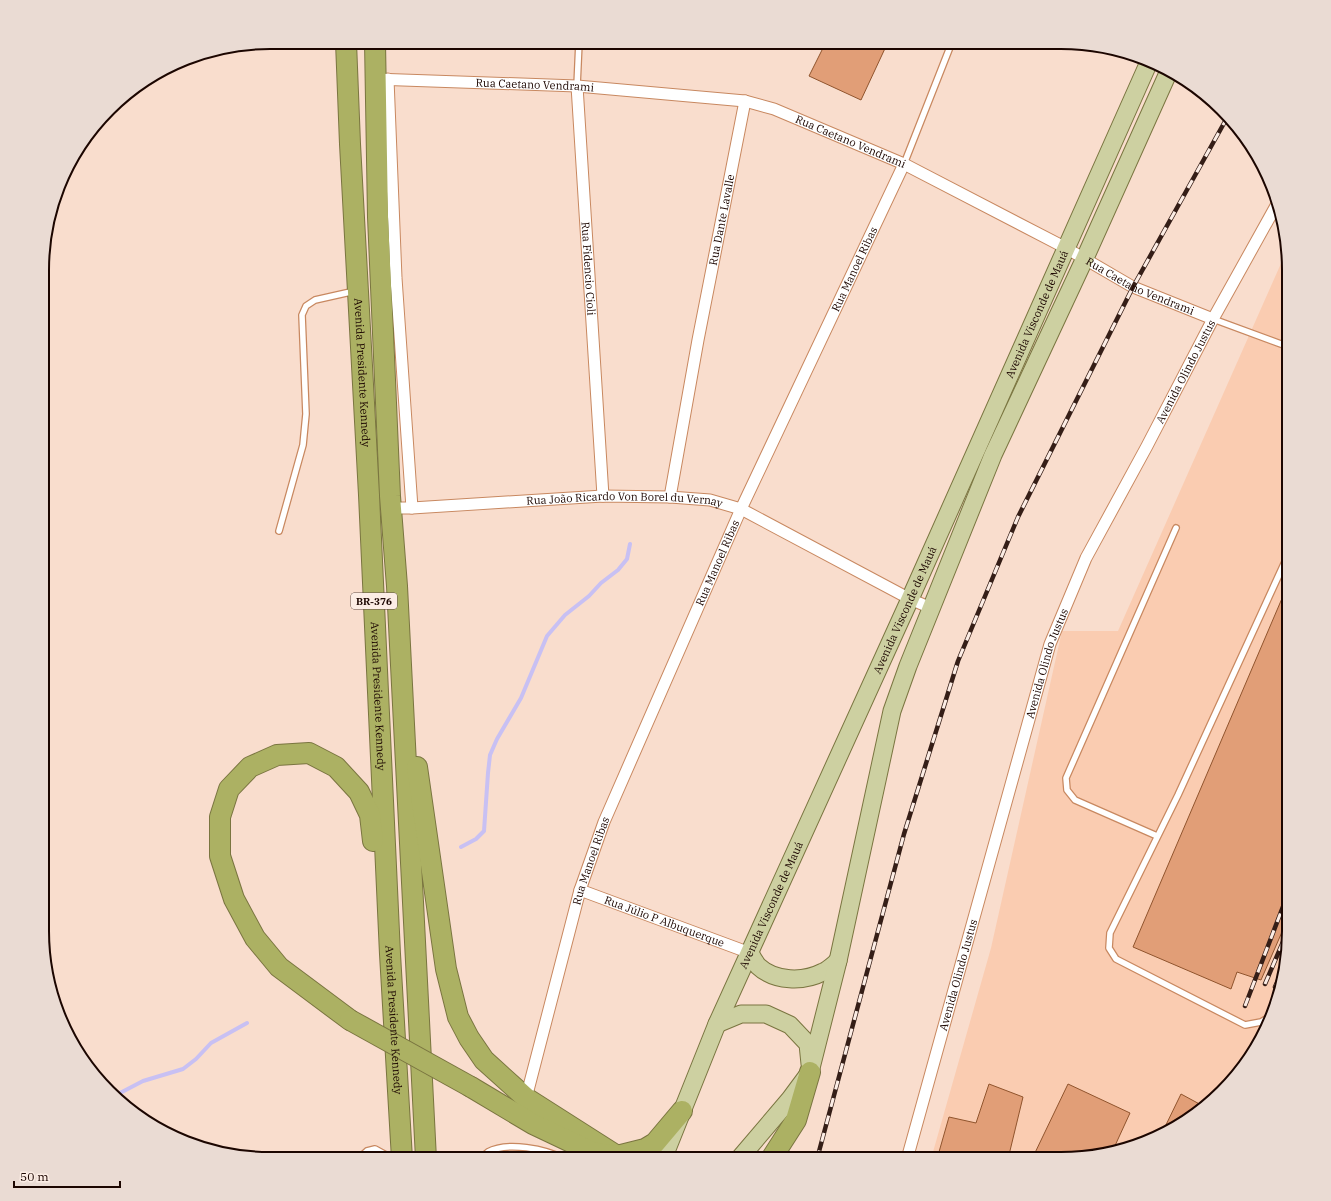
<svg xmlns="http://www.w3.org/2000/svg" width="1331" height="1201" font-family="'IBM Plex Serif',serif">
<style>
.built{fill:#faccb1}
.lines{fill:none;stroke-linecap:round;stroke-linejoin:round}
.stream{stroke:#c8c0f3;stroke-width:4}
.building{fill:#e19e77;stroke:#90542d}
.lane-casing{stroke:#c88860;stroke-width:8}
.street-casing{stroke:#c88860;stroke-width:13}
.primary-casing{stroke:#7a7540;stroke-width:19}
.highway-casing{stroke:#7a7540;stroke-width:22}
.lane{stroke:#fff;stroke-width:5.5}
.street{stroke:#fff;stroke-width:11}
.primary{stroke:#cdd0a1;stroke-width:17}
.highway{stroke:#acb163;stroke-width:20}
.rail-casing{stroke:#351e17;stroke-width:4.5}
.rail{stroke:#fcede5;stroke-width:3;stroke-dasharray:9;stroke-linecap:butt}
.highway-bridge-casing{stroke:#7a7540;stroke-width:22;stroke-linecap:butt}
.highway-bridge{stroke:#acb163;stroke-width:20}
.labels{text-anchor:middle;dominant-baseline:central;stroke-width:3;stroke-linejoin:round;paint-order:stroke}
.shield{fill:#fcede5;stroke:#5f4b45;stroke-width:1}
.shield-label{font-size:10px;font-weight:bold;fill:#1c0600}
.street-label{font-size:11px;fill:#1c0600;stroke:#fcede5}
.rim{fill:none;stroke:#1c0600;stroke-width:2}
</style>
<rect width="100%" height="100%" fill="#f9ddcd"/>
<path class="built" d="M 1287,250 L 1288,254 L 1289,932 L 1285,976 L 1266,1032 L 1212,1102 L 1149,1142 L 1076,1159 L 931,1159 L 991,948 L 1062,631 L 1118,631 Z"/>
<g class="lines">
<path class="stream" d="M 461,847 L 476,839 L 484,831 L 488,773 L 490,755 L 497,739 L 521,698 L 547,636 L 565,615 L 589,596 L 601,583 L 618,570 L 627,559 L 630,544
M 115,1097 L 120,1093 L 143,1081 L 183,1069 L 196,1059 L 211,1043 L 247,1023"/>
</g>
<path class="building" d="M 826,42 L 888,42 L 861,100 L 809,76 Z
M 1289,582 L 1289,916 L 1261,980 L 1237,972 L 1231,989 L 1133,947 Z
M 989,1084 L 1023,1097 L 1008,1159 L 937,1159 L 949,1117 L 976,1123 Z
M 1068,1084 L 1130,1113 L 1113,1150 L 1076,1159 L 1032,1159 Z
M 1181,1094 L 1205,1107 L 1162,1133 Z"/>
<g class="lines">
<g class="lane-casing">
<path id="lane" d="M 577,86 L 579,42
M 904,164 L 952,42
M 1213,319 L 1289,347
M 279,531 L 303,445 L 306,414 L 302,315 L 306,306 L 315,300 L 355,291
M 1157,836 L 1075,800 L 1067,790 L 1066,778 L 1176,528
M 1271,1016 L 1261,1022 L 1245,1025 L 1116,959 L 1109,948 L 1110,933 L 1178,795 L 1289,553
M 358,1159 L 367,1151 L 375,1149 L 386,1155 L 388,1159
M 481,1159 C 483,1157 485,1154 488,1152 C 507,1141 546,1149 565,1159"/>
</g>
<g class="street-casing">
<g id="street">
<path id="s1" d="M 374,79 L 577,86 L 745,101 L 774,109 L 904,164 L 1066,248 L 1133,287 L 1213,319"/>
<path d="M 388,79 L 396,278 L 412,508"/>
<path id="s2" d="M 577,86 L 603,496"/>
<path id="s3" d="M 670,497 L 698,340 L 745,101"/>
<path id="s4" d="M 391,508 L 412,508 L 603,496 L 670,497 L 710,500 L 741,509 L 910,599 L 931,608"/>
<path id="s5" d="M 580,890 L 750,953"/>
<path id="s6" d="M 526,1098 L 580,890 L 604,822 L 741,509 L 904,164"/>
<path id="s7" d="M 907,1159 L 1050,644 L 1086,558 L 1147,446 L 1213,319 L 1277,204"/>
</g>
</g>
<g class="primary-casing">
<g id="primary">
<path d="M 750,953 C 752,957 755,962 758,966 C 775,982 804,982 823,972 C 828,970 833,965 838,961"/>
<path d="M 717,1024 L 741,1014 L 766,1014 L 790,1025 L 808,1044 L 810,1064"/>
<path id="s8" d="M 663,1159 L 717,1024 L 910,599 L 1149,62"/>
<path d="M 739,1159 L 790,1099 L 810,1072 L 838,961 L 892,711 L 908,666 L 993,455 L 1085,258 L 1169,71"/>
</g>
</g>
<g class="highway-casing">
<g id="highway">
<path id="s9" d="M 346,42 L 350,144 L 369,495 L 390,954 L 402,1159"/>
<path d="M 375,42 L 378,217 L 390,496 L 397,586 L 426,1159"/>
<path d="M 417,767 L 446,969 L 458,1017 L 469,1038 L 484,1060 L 526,1098 L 617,1156"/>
<path d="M 350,1020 L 279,967 L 255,938 L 234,899 L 220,856 L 220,817 L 229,789 L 250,767 L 277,755 L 309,753 L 336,767 L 359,792 L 370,815 L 373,841"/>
<path d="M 471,1087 L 533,1124 L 592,1152 L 617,1156 L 645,1149 L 655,1143 L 682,1111"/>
<path d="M 771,1159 L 796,1120 L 810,1072"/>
</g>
</g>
<use href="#lane" class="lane"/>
<use href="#street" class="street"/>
<use href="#primary" class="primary"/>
<use href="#highway" class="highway"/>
<g class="rail-casing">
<path id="rail" d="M 1265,984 L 1289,928
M 1275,987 L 1286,962
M 1245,1006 L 1289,891
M 817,1159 L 904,834 L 958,661 L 1018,517 L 1133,287 L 1228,116"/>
</g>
<use href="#rail" class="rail"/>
<g class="highway-bridge-casing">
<path id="highway-bridge" d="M 350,1020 L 471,1087"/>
</g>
<use href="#highway-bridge" class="highway-bridge"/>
</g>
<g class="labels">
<rect class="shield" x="351" y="593" width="46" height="16" rx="3"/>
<g class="shield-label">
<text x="374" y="601">BR-376</text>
</g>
<g class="street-label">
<text stroke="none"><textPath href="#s1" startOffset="161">Rua Caetano Vendrami</textPath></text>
<text stroke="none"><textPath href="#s1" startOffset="485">Rua Caetano Vendrami</textPath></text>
<text stroke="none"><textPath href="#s3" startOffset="282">Rua Dante Lavalle</textPath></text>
<text stroke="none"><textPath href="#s2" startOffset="183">Rua Fidencio Cioli</textPath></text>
<text stroke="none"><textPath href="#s6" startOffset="894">Rua Manoel Ribas</textPath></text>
<text stroke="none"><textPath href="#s1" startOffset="809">Rua Caetano Vendrami</textPath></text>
<text stroke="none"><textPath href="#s8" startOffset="924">Avenida Visconde de Mauá</textPath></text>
<text stroke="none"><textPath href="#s7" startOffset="839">Avenida Olindo Justus</textPath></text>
<text stroke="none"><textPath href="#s9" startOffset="331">Avenida Presidente Kennedy</textPath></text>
<text stroke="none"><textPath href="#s4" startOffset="234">Rua João Ricardo Von Borel du Vernay</textPath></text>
<text stroke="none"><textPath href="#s6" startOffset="570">Rua Manoel Ribas</textPath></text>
<text stroke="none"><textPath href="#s8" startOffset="600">Avenida Visconde de Mauá</textPath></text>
<text stroke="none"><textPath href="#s7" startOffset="515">Avenida Olindo Justus</textPath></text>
<text stroke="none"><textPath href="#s9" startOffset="655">Avenida Presidente Kennedy</textPath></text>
<text stroke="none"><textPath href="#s6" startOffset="246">Rua Manoel Ribas</textPath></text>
<text stroke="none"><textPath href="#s8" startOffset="276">Avenida Visconde de Mauá</textPath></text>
<text stroke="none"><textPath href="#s5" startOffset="90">Rua Júlio P Albuquerque</textPath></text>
<text stroke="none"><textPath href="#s7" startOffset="191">Avenida Olindo Justus</textPath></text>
<text stroke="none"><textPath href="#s9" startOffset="979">Avenida Presidente Kennedy</textPath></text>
</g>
</g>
<path d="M0 0H1331V1201H0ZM270 49H1061A221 221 0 0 1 1282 270V931A221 221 0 0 1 1061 1152H270A221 221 0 0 1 49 931V270A221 221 0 0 1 270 49Z" fill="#eadbd3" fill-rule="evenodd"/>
<path class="rim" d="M270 49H1061A221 221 0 0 1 1282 270V931A221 221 0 0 1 1061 1152H270A221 221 0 0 1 49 931V270A221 221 0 0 1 270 49Z"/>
<path d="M14 1181v6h106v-6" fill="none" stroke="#1c0600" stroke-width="2"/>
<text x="20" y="1181" font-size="12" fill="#1c0600" stroke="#fcede5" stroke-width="3" paint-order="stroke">50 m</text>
</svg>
